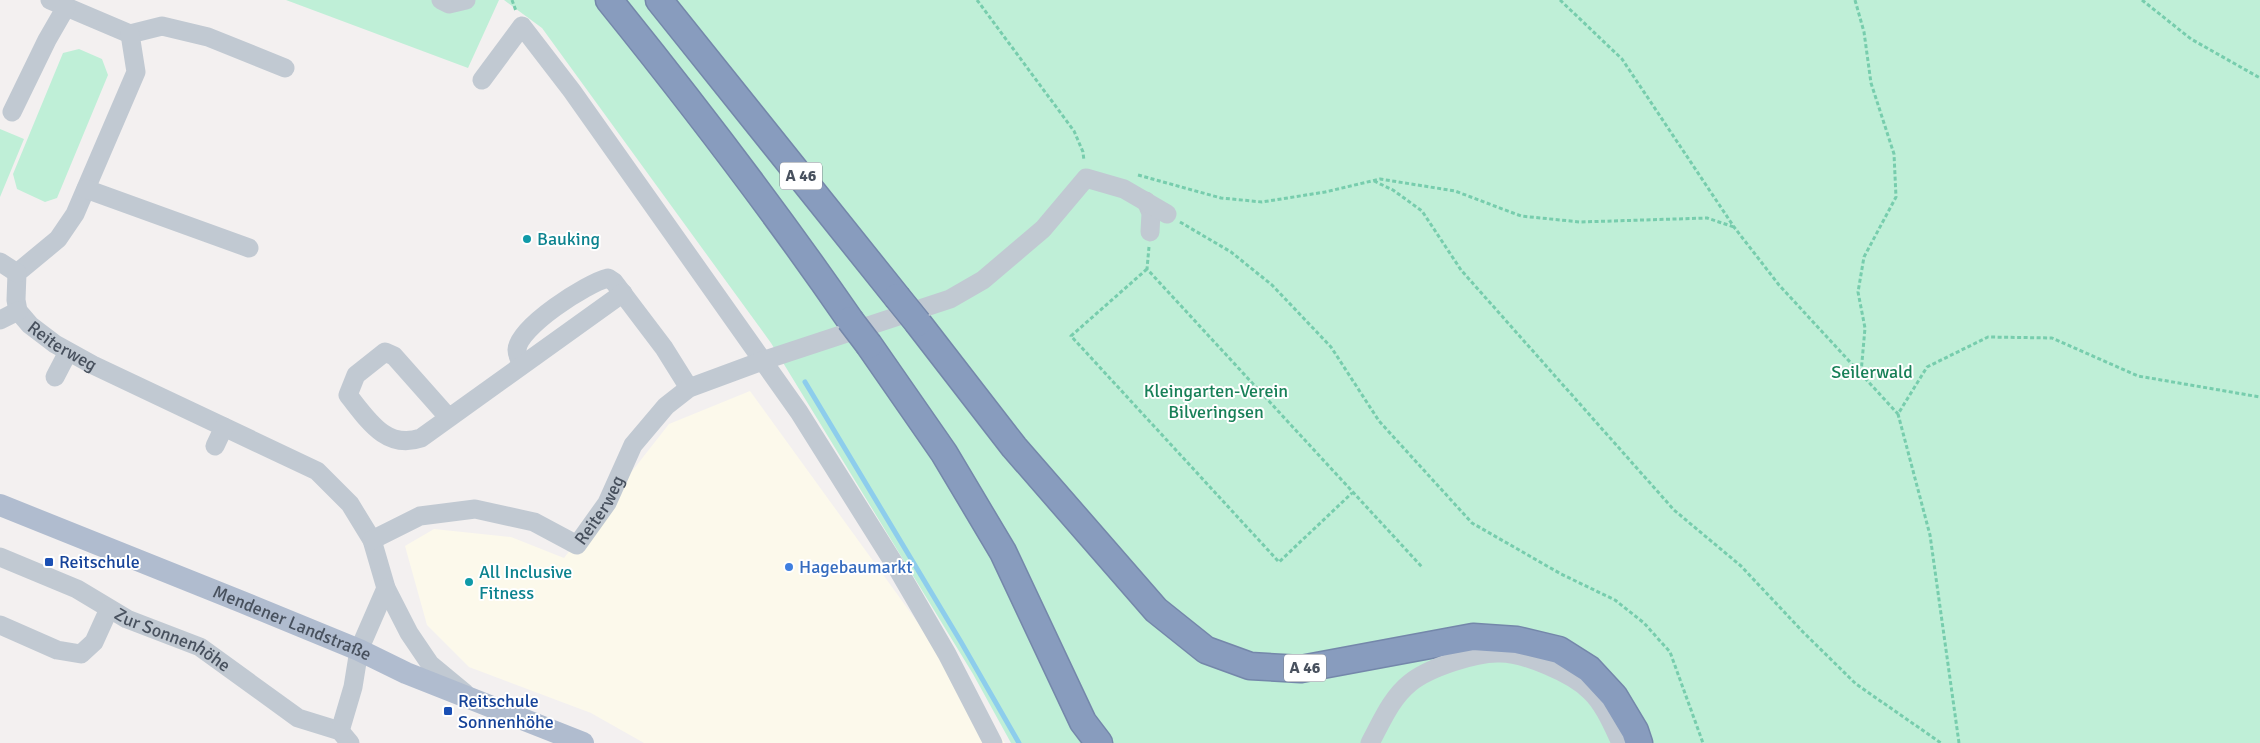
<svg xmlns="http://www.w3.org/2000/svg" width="2260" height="743" font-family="Signika,sans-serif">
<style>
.commercial{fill:#fcf9eb}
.green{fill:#bfefd7}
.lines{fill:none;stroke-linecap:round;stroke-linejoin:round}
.stream{stroke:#8dcdec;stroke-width:5}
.highway-casing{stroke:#7487aa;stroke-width:29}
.path{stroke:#77cdad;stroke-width:3;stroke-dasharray:4 2.5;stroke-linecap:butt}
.minor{stroke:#c1c9d2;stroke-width:19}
.major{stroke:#b0bccf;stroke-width:22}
.highway{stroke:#889cbe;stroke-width:26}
.highway-bridge-casing{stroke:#7487aa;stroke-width:29;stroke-linecap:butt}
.highway-bridge{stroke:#889cbe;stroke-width:26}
.culture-dot{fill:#0f9aa8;stroke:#fff;stroke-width:2}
.transit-dot{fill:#1a4fb4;stroke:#fff;stroke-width:2}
.shop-dot{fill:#3f7fe0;stroke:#fff;stroke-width:2}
.labels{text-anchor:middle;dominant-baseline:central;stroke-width:4;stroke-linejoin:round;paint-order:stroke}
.shield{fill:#fff;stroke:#7f858e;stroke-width:1}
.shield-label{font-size:16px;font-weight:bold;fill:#48515e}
.culture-label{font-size:18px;fill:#0d838f;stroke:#fff;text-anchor:start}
.street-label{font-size:18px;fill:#48515e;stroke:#fff}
.park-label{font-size:18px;fill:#188058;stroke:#fff}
.transit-label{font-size:18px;fill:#164399;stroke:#fff;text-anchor:start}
.shop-label{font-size:18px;fill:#366cbe;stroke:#fff;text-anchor:start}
</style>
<rect width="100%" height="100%" fill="#f3f0f0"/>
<path class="commercial" d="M 750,391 L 1005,743 L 644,743 L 591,713 L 469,667 L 427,625 L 405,546 L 434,529 L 511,537 L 564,558 L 669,424 Z"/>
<path class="green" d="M 286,0 L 499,0 L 468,68 Z
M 504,0 L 2260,0 L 2260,743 L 1011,743 L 973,674 L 771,343 L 542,28 Z
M 79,49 L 102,59 L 108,75 L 57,198 L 45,202 L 17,189 L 13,174 L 63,53 Z
M 0,129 L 24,139 L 0,197 Z"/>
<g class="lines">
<path class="stream" d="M 805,382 L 961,642 L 1019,743"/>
<g class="highway-casing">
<path id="highway" d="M 609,0 C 693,104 774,210 850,320
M 659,0 L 897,297
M 918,323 L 1014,447 L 1156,610 L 1206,650 L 1250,666 L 1301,669 L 1473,637 L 1517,640 L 1559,650 L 1589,669 L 1614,696 L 1635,731 L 1639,743
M 869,345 L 944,453 L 1003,552 L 1083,722 L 1099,743"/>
</g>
<path class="path" d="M 512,0 L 516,11
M 977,0 L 1074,131 L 1083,152 L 1084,161
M 1560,0 L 1622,59 L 1734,227 L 1779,285 L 1898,414
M 1855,0 L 1864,32 L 1871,83 L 1894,154 L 1896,197 L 1864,257 L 1858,292 L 1865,328 L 1861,373
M 2142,0 L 2191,39 L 2260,78
M 1138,175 L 1221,198 L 1262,202 L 1325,192 L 1380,179 L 1455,191 L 1521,216 L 1580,222 L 1707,218 L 1734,227
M 1374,181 L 1393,190 L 1422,211 L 1461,270 L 1674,510 L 1741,566 L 1803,632 L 1856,684 L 1941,743
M 1180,222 L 1231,252 L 1272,285 L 1331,347 L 1379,421 L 1472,523 L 1561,574 L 1615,600 L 1644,623 L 1670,652 L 1703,743
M 1149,247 L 1147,269 L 1422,567
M 1147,269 L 1071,336 L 1279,562 L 1352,493
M 1959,743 L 1930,535 L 1898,414 L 1927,367 L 1988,337 L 2052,338 L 2138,376 L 2260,397"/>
<g class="minor">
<path d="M 50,0 L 130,34 L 162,26 L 208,37 L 285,68"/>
<path d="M 441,0 L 449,4 L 466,0"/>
<path id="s1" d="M 130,34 L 136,72 L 75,214 L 58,239 L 17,273 L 16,300 L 18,311 L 30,325 L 55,344 L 93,365 L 317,471 L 350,504 L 372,540 L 386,588 L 409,633 L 430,664 L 465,693"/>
<path d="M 482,80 L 522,26 L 572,91 L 799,412 L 897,568 L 947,654 L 993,743"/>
<path d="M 12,112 L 47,40 L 66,7"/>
<path d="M 86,189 L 249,248"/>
<path d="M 1146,201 L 1151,213 L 1150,232"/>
<path d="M 0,262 L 17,273"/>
<path d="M 0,320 L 18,311"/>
<path d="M 522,365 C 520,361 517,355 517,350 C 518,327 587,283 608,278 L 614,282 L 664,348 L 689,388"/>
<path d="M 55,377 L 68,352"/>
<path d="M 449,418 L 394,356 L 385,352 L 356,375 L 348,395 C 368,420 386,450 421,438 L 623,293"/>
<path d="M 215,446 L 224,427"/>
<path id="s2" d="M 372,540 L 420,516 L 475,509 L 534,522 L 577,545 L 607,503 L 633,445 L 666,406 L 689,388 L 762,361 L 950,299 L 983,280 L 1043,229 L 1086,178 L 1124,189 L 1167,214"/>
<path id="s3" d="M 0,557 L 77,589 L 127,619 L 200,647 L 298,718 L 340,731 L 350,743"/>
<path d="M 0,625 L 57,650 L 81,654 L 94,642 L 109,609"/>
<path d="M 340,731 L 353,687 L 359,650 L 386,588"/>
<path d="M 1370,743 C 1381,723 1391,698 1410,683 C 1428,668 1476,652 1500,653 C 1524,653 1572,673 1590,691 C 1604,704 1613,726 1621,743"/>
</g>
<path class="major" id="s4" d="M 0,505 L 242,602 L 359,650 L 406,673 L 583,743"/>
<use href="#highway" class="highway"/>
<g class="highway-bridge-casing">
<path id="highway-bridge" d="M 897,297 L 918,323
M 850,320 L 869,345"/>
</g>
<use href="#highway-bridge" class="highway-bridge"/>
</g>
<g class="culture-dot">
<circle cx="527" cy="239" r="5"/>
<circle cx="469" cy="582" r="5"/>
</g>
<g class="transit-dot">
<rect x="44" y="557" width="10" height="10" rx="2.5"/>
<rect x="443" y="706" width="10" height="10" rx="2.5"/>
</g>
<circle class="shop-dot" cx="789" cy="567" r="5"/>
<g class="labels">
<g class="shield">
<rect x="780" y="162.5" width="42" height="27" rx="4"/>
<rect x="1284" y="654.5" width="42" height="27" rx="4"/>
</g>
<g class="shield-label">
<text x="801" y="176">A 46</text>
<text x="1305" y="668">A 46</text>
</g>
<g class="culture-label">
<text x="537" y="239">Bauking</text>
<text x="479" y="572">All Inclusive<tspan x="479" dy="21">Fitness</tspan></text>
</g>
<g class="street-label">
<text stroke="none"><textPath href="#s1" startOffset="372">Reiterweg</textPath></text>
<text stroke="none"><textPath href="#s2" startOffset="260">Reiterweg</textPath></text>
<text stroke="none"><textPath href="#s4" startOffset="315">Mendener Landstraße</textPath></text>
<text stroke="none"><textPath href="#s3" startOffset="192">Zur Sonnenhöhe</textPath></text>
</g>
<g class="park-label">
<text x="1872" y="372">Seilerwald</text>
<text x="1216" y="391">Kleingarten-Verein<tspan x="1216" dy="21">Bilveringsen</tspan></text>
</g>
<g class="transit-label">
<text x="59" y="562">Reitschule</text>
<text x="458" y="701">Reitschule<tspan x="458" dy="21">Sonnenhöhe</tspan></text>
</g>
<g class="shop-label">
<text x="799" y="567">Hagebaumarkt</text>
</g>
</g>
</svg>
